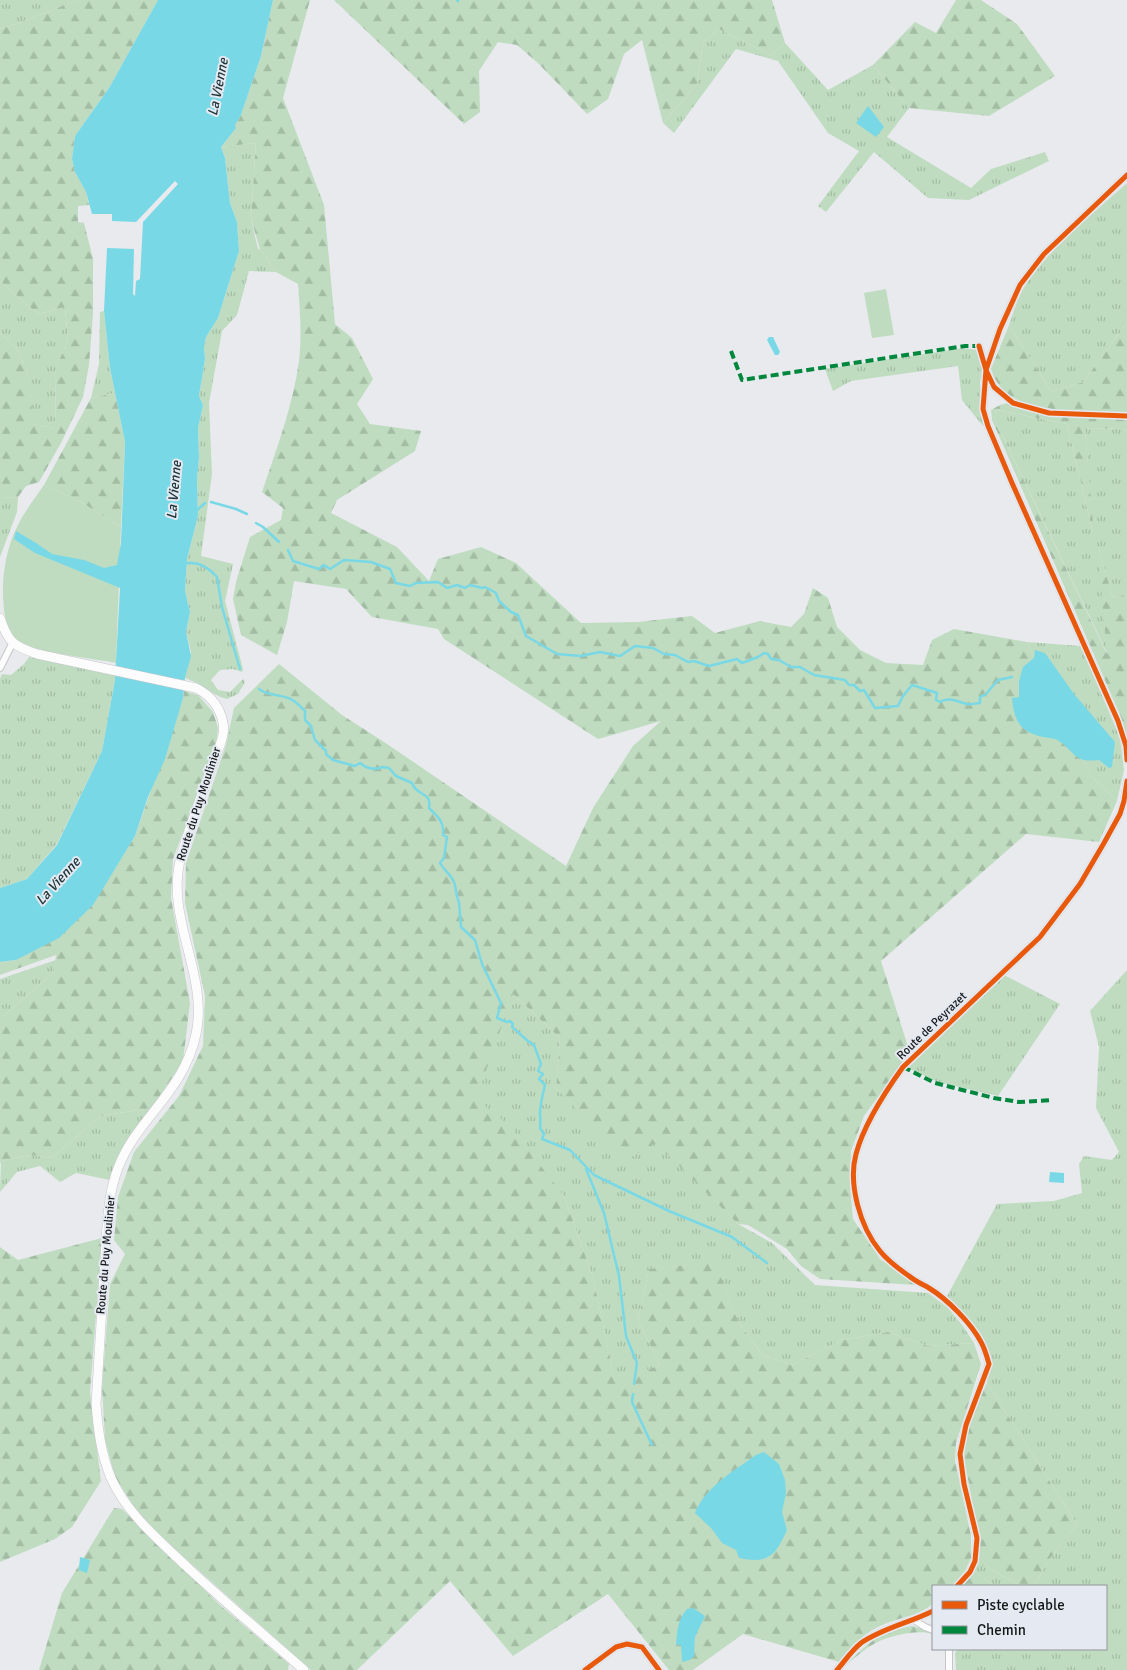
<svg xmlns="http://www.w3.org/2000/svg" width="1127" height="1670" font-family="Signika,sans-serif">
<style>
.grass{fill:url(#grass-tufts)}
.forest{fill:url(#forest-firs)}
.park{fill:#bfdcc0}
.water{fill:#79d8e6}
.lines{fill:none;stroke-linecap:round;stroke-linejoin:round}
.stream{stroke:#79d8e6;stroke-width:2.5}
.street-casing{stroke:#c4c6c9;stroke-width:8}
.secondary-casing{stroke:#c4c6c9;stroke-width:10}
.street{stroke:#fcfcfc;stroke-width:6}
.secondary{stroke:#fcfcfc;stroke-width:9}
.quiet{stroke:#00873e;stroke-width:4;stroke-dasharray:8 4;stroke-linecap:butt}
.cycleway-casing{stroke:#e5e9f1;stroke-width:8}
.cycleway{stroke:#e8590c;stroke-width:5}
.labels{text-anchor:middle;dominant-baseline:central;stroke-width:4;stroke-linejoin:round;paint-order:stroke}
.street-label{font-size:12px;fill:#151719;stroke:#e5e9f1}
.water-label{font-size:14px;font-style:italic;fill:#1d3437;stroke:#e5e9f1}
</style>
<defs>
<pattern id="grass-tufts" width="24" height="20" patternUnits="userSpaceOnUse" patternTransform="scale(1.25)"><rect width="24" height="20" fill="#bfdcc0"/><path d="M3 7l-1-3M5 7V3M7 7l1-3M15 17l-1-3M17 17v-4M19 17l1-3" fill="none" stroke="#a3bca4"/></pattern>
<pattern id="forest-firs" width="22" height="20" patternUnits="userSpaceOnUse" patternTransform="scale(1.25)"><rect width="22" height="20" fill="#bfdcc0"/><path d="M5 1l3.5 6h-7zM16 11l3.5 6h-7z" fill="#a3bca4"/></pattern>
</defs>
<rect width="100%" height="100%" fill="#e8eaee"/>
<path class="grass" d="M 0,0 L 78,0 L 16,24 L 0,29 Z
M 719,29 L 771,55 L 785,43 L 828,90 L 873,65 L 909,108 L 887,137 L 971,188 L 991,169 L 1045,152 L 1049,161 L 969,200 L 928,198 L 874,152 L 826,212 L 818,206 L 859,151 L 828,133 L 778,61 L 736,49 L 674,133 L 663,123 L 697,84 L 703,42 Z
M 256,143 L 251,219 L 258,249 L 260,249 L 276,272 L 249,271 L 237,315 L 222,331 L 209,403 L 212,474 L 201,556 L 233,564 L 225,601 L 243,669 L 242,672 L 233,669 L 220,670 L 211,680 L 218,690 L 230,692 L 243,679 L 245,682 L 238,694 L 227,699 C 211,695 201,683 185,678 L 191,652 L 186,632 L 190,612 L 185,591 L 187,559 L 198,516 L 197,480 L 199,457 L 198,428 L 203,405 L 199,396 L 205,359 L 204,347 L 206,337 L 218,318 L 239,251 L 237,222 L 230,203 L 225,158 L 221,147 Z
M 1127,183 L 1127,323 L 1083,382 L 1051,391 L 1009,325 C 1014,311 1018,296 1027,283 C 1050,248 1095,212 1127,183 Z
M 0,281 L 38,314 L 65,307 L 68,341 L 56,367 L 55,428 L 32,424 L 29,377 L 18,350 L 0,333 Z
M 104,311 L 110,368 L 115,393 L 91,398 L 99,364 L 100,312 Z
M 964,348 L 976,350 L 982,367 L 980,383 L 983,426 L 962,400 L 958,366 L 851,381 L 833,391 L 825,369 Z
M 997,410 L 1067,424 L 1093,533 L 1085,428 L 1123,429 L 1127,431 L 1127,594 L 1113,598 L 1098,547 L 1108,655 L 995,420 Z
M 18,497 L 17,512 L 0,557 L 0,498 Z
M 1027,642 L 1081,646 L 1120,738 L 1124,770 L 1117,801 L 1090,775 Z
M 29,657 L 68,664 L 115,675 L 115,680 L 102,751 L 57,844 L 27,879 L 0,888 L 0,679 L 2,674 L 11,675 L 24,664 Z
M 56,960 L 54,972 L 4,1016 L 0,1016 L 0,979 Z
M 1127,970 L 1127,1670 L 956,1670 L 955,1653 L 958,1649 L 1106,1649 L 1106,1586 L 1034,1586 L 1049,1560 L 1077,1524 L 987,1383 L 991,1363 L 982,1341 L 946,1298 L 997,1204 L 1054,1201 L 1082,1193 L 1079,1164 L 1084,1156 L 1112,1160 L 1119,1152 L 1096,1108 L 1099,1047 L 1090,1011 Z
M 1004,975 L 1060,1004 L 998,1096 L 938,1082 L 910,1069 L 909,1065 Z
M 512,993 L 560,1038 L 556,1088 L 633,1156 L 656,1142 L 738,1224 L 772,1243 L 815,1285 L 928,1293 L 948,1308 L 963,1326 L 974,1343 L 928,1346 L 888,1332 L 842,1340 L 792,1365 L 762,1355 L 738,1321 L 715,1263 L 649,1269 L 638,1321 L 660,1365 L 615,1383 L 593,1277 L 564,1196 L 475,1100 Z
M 152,1108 L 110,1180 L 76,1173 L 60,1182 L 40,1166 L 17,1172 L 0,1192 L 1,1161 L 30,1155 L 52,1158 L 100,1116 Z
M 978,1563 L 1022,1586 L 995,1586 L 974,1571 Z"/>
<path class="forest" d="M 78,0 L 158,0 L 109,88 L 75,136 L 72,159 L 75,172 L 86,192 L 89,205 L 78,206 L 78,222 L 84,223 L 93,259 L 93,313 L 89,365 L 83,397 L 61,443 L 39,482 L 26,486 L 18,497 L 0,498 L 0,333 L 18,350 L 29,377 L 33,424 L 55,428 L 56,367 L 68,341 L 65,307 L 38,314 L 0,281 L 0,29 L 16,24 Z
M 273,0 L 310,0 L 283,98 L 324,205 L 335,324 L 352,338 L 373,379 L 357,404 L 370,424 L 421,431 L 415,451 L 337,500 L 331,513 L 397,547 L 429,581 L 438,559 L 481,547 L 516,563 L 581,623 L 638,622 L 692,616 L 715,633 L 760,621 L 791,627 L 804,614 L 813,588 L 828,598 L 837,627 L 860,650 L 886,663 L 923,665 L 932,640 L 954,629 L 1027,642 L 1090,775 L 1117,801 L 1099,842 L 1026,834 L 881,961 L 910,1053 L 864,1116 L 851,1151 L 850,1186 L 853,1219 L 880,1259 L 916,1285 L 820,1279 L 801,1266 L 787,1249 L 748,1225 L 738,1224 L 656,1143 L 633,1156 L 618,1153 L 556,1088 L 560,1038 L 513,994 L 476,1099 L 510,1126 L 564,1196 L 593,1277 L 615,1382 L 660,1365 L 638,1321 L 649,1269 L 715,1262 L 738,1321 L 762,1355 L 792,1365 L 842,1340 L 888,1332 L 928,1346 L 974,1343 L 981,1364 L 956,1443 L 955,1461 L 971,1536 L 971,1558 L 965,1571 L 952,1586 L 933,1586 L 933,1604 C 919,1615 903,1617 887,1623 C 864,1632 854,1644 839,1662 L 743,1634 L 693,1670 L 669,1670 L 608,1594 L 513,1656 L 450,1581 L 357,1670 L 311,1670 L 170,1545 L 138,1513 L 115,1477 L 105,1440 L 102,1387 L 110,1284 L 125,1254 L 114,1240 L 118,1197 L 134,1152 L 179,1096 L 203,1046 L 205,996 L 185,903 L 186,863 L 226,745 L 234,708 L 279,664 L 342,715 L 387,744 L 566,866 L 593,808 L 633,746 L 661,721 L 598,739 L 444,639 L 438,629 L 372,617 L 346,589 L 294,581 L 287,622 L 277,655 L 241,635 L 233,599 L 236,582 L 250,537 L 281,520 L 283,508 L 262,492 C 276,450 293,406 299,361 C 302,336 300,310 298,284 L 276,272 L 260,249 L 251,219 L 256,143 L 221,147 L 235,129 L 235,125 L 241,115 L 261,56 Z
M 334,0 L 772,0 L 785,43 L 771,55 L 719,29 L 703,42 L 697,84 L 663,123 L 642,40 L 624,54 L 608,99 L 587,114 L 539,64 L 517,45 L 498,42 L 479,71 L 480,112 L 464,124 Z
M 956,0 L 981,0 L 1017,24 L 1055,76 L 989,116 L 909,108 L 873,65 L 915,22 L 936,33 Z
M 1127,323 L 1127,431 L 1123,429 L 1085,428 L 1094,537 L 1067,424 L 997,410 L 995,420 L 1107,654 L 1097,543 L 1113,598 L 1127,594 L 1127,737 L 1121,717 L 992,420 L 991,410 L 1000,405 L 1008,403 L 1038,414 L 1062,416 L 1057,410 C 1028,404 1002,402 991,369 L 1009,325 L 1051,391 L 1083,382 Z
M 115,393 L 125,442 L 121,527 L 79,501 L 44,485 L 91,398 Z
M 184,691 L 198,695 L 213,712 L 218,728 L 216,746 L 173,859 L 171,898 L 190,1003 L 183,1061 L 152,1108 L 100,1116 L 52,1158 L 30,1155 L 1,1161 L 0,1164 L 0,1016 L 4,1016 L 54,972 L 56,955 L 0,975 L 0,962 L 16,960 L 116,866 L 135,836 L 183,698 Z
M 102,1238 L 90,1392 L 101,1481 L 72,1527 L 55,1539 L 0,1562 L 0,1247 L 18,1260 Z
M 987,1383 L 1077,1524 L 1049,1560 L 1034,1586 L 1022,1586 L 978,1563 L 979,1539 L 964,1457 L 967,1428 Z
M 114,1508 L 122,1509 L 220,1605 L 289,1664 L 288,1670 L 39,1670 L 62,1593 Z
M 974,1571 L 995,1586 L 961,1586 Z
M 912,1626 L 930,1631 L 933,1634 C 917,1629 887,1636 872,1645 C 863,1650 855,1658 847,1664 C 870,1641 879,1632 912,1626 Z"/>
<path class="park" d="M 886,289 L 894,335 L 872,338 L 864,293 Z
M 44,485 L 79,501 L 121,527 L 116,663 C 92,658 34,653 16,640 C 9,635 7,623 5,616 C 0,587 4,553 17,527 C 24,512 35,498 44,485 Z"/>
<path class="water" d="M 158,0 L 273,0 L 261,56 L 241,115 L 235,125 L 236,128 L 221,147 L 225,158 L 230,203 L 237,222 L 239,251 L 218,318 L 206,337 L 204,347 L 205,359 L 199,396 L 203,405 L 198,428 L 199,457 L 197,480 L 198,516 L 187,559 L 185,591 L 190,612 L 186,632 L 191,656 L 185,678 L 183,698 L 165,759 L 148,797 L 135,836 L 93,905 L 59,938 L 16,960 L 0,962 L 0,888 L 27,879 L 57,845 L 102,751 L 115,680 L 120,588 L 35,553 L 14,539 L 16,531 L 36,543 L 52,554 L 84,560 L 104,568 L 117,565 L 121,543 L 125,442 L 110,368 L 104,311 L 107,248 L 134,249 L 133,294 L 135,296 L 136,281 L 140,279 L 143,222 L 178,184 L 175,181 L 136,222 L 112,221 L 112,214 L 92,214 L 86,192 L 75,172 L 72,159 L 75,136 L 109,88 Z
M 868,106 L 884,127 L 876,137 L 856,123 Z
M 769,337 L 773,337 L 780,352 L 778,355 L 775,355 L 767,340 Z
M 1035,650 L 1045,653 L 1074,694 L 1115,742 L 1112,767 L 1109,768 L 1099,760 C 1074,763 1076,753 1059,741 C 1055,738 1048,738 1043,737 C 1020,732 1014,721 1012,698 L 1019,697 L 1019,681 L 1023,667 L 1034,658 Z
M 1050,1172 L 1064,1173 L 1064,1183 L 1049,1182 Z
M 764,1452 L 779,1464 L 785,1480 L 786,1493 L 782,1512 L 787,1530 C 775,1556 769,1564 739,1558 L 736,1550 L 722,1543 L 711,1528 L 695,1513 C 705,1487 735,1470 756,1455 Z
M 80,1557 L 90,1560 L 87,1573 L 79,1570 Z
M 693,1608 L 705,1616 L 695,1637 L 694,1656 L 690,1660 L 682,1662 L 681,1645 L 676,1645 C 677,1631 678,1619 687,1609 Z"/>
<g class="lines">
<path class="stream" d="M 457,0 L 458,1
M 211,502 L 236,509 L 247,514
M 195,512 L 205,503
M 256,523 L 263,527 L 279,542
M 288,550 L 293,561 L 319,569 L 324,565 L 330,569 L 344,560 L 371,562 L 390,569 L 396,583 L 410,586 L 416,583 L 438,582 L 447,588 L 457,585 L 465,588 L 470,585 L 482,588 L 485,587 L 496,593 L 499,601 L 511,612 L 518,615 L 526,636 L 557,654 L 581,656 L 600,652 L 620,656 L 635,646 L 653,648 L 664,654 L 675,655 L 688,662 L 694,661 L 709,666 L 737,659 L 742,663 L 758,657 L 764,653 L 768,654 L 771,659 L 779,660 L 791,667 L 800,667 L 814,675 L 845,680 L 849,685 L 854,685 L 860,691 L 864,690 L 875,708 L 898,706 L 903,696 L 912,685 L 937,693 L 936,700 L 940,702 C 949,696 958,702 967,704 C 971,705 976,703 980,703 L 980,697 L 986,694 L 998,680 L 1012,677
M 184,564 C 197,560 208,567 217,577 L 222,607 L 240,669
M 259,689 C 268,696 278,694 288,698 C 295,700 300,706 305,711 L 305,720 L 311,726 L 315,740 L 326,751 L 326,754 L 333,760 L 355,766 L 360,763 C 367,769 375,770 383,767 L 389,768 L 396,776 L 412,783 C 417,797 432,791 429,808 C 437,816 445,822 443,835 L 447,837 L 444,858 L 440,863 C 444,870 450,874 453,880 C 457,887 455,895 459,902 L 461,927 L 475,940 L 482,964 L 501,1003 L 497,1018 L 507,1022 L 510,1021 L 513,1024 L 512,1027 C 520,1033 526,1041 534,1045 L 541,1064 L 538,1071 L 543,1074 L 539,1079 L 545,1085 C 543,1093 540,1105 540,1113 C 540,1118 541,1122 540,1128 L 544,1134 L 542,1139 L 570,1150 L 594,1175 L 669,1211 L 732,1237 L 767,1263
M 586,1169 L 604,1213 L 619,1276 L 626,1336 L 637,1363 L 634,1384
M 633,1394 L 632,1402 L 652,1445"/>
<g class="street-casing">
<path id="street" d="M 1127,175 L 1044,254 L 1020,285 L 1000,329 L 986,370 L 983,409 L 988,426 L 1012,483 L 1118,721 L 1126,746 L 1127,760
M 979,346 L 986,370 L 994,387 L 1013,403 L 1049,413 L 1127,416
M 0,668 L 12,644
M 957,1586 L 970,1572 L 975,1561 L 977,1538 L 964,1484 L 960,1454 L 966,1425 L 989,1364 C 987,1357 985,1349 981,1342 C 971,1323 947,1299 929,1288 C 922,1284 915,1281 909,1276 C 899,1269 887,1260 880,1251 C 860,1227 848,1184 856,1154 C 864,1124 885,1092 903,1067 L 1040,937 L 1080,884 L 1104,843 L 1120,814 L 1124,801 L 1127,781
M 914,1620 L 925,1627 L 933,1630
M 585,1670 L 616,1647 L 627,1644 L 642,1647 L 659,1670
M 837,1670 C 844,1662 852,1650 861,1643 C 883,1628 909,1623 933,1611
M 949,1670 L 949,1649"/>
</g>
<g class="secondary-casing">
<path id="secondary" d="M 0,618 C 8,642 13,646 37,654 L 196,688 C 210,695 220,707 223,723 C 226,735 217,752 213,763 C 202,794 190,825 181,857 C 164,917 209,974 196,1034 C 184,1092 137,1118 118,1168 C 107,1197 107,1229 105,1259 C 102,1307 99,1356 96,1404 C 98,1429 101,1454 111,1478 C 127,1514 159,1540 187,1567 C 225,1602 265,1636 304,1670"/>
</g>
<use href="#street" class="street"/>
<use href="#secondary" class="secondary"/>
<path class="quiet" d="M 731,351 L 742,380 L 965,346 L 979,346
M 903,1067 L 935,1083 L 994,1098 L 1019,1102 L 1052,1100"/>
<g class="cycleway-casing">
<path id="cycleway" d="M 1127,175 L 1044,254 L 1020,285 L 1000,329 L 986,370 L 983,409 L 988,426 L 1012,483 L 1118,721 L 1126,746 L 1127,760
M 979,346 L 986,370 L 994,387 L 1013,403 L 1049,413 L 1127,416
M 957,1586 L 970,1572 L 975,1561 L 977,1538 L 964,1484 L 960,1454 L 966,1425 L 989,1364 C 987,1357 985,1349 981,1342 C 971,1323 947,1299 929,1288 C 922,1284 915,1281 909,1276 C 899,1269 887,1260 880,1251 C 860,1227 848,1184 856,1154 C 864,1124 885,1092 903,1067 L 1040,937 L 1080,884 L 1104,843 L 1120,814 L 1124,801 L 1127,781
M 585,1670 L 616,1647 L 627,1644 L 642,1647 L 659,1670
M 837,1670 C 844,1662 852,1650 861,1643 C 883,1628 909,1623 933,1611"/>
</g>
<use href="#cycleway" class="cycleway"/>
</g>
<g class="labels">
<g class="street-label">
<text transform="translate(199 804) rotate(-72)">Route du Puy Moulinier</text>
<text transform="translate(932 1026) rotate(-44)">Route de Peyrazet</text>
<text transform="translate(106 1255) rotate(-85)">Route du Puy Moulinier</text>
</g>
<g class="water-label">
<text transform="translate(218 87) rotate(-79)">La Vienne</text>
<text transform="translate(174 490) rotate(-85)">La Vienne</text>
<text transform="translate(58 881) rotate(-48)">La Vienne</text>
</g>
</g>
<rect x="932" y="1585" width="175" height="65" fill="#e5e9f1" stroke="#92959b"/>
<rect x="942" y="1601" width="25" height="8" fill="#e8590c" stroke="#92959b"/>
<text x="977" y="1610" font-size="15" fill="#151719">Piste cyclable</text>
<rect x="942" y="1626" width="25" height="8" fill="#00873e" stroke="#92959b"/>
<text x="977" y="1635" font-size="15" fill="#151719">Chemin</text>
</svg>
